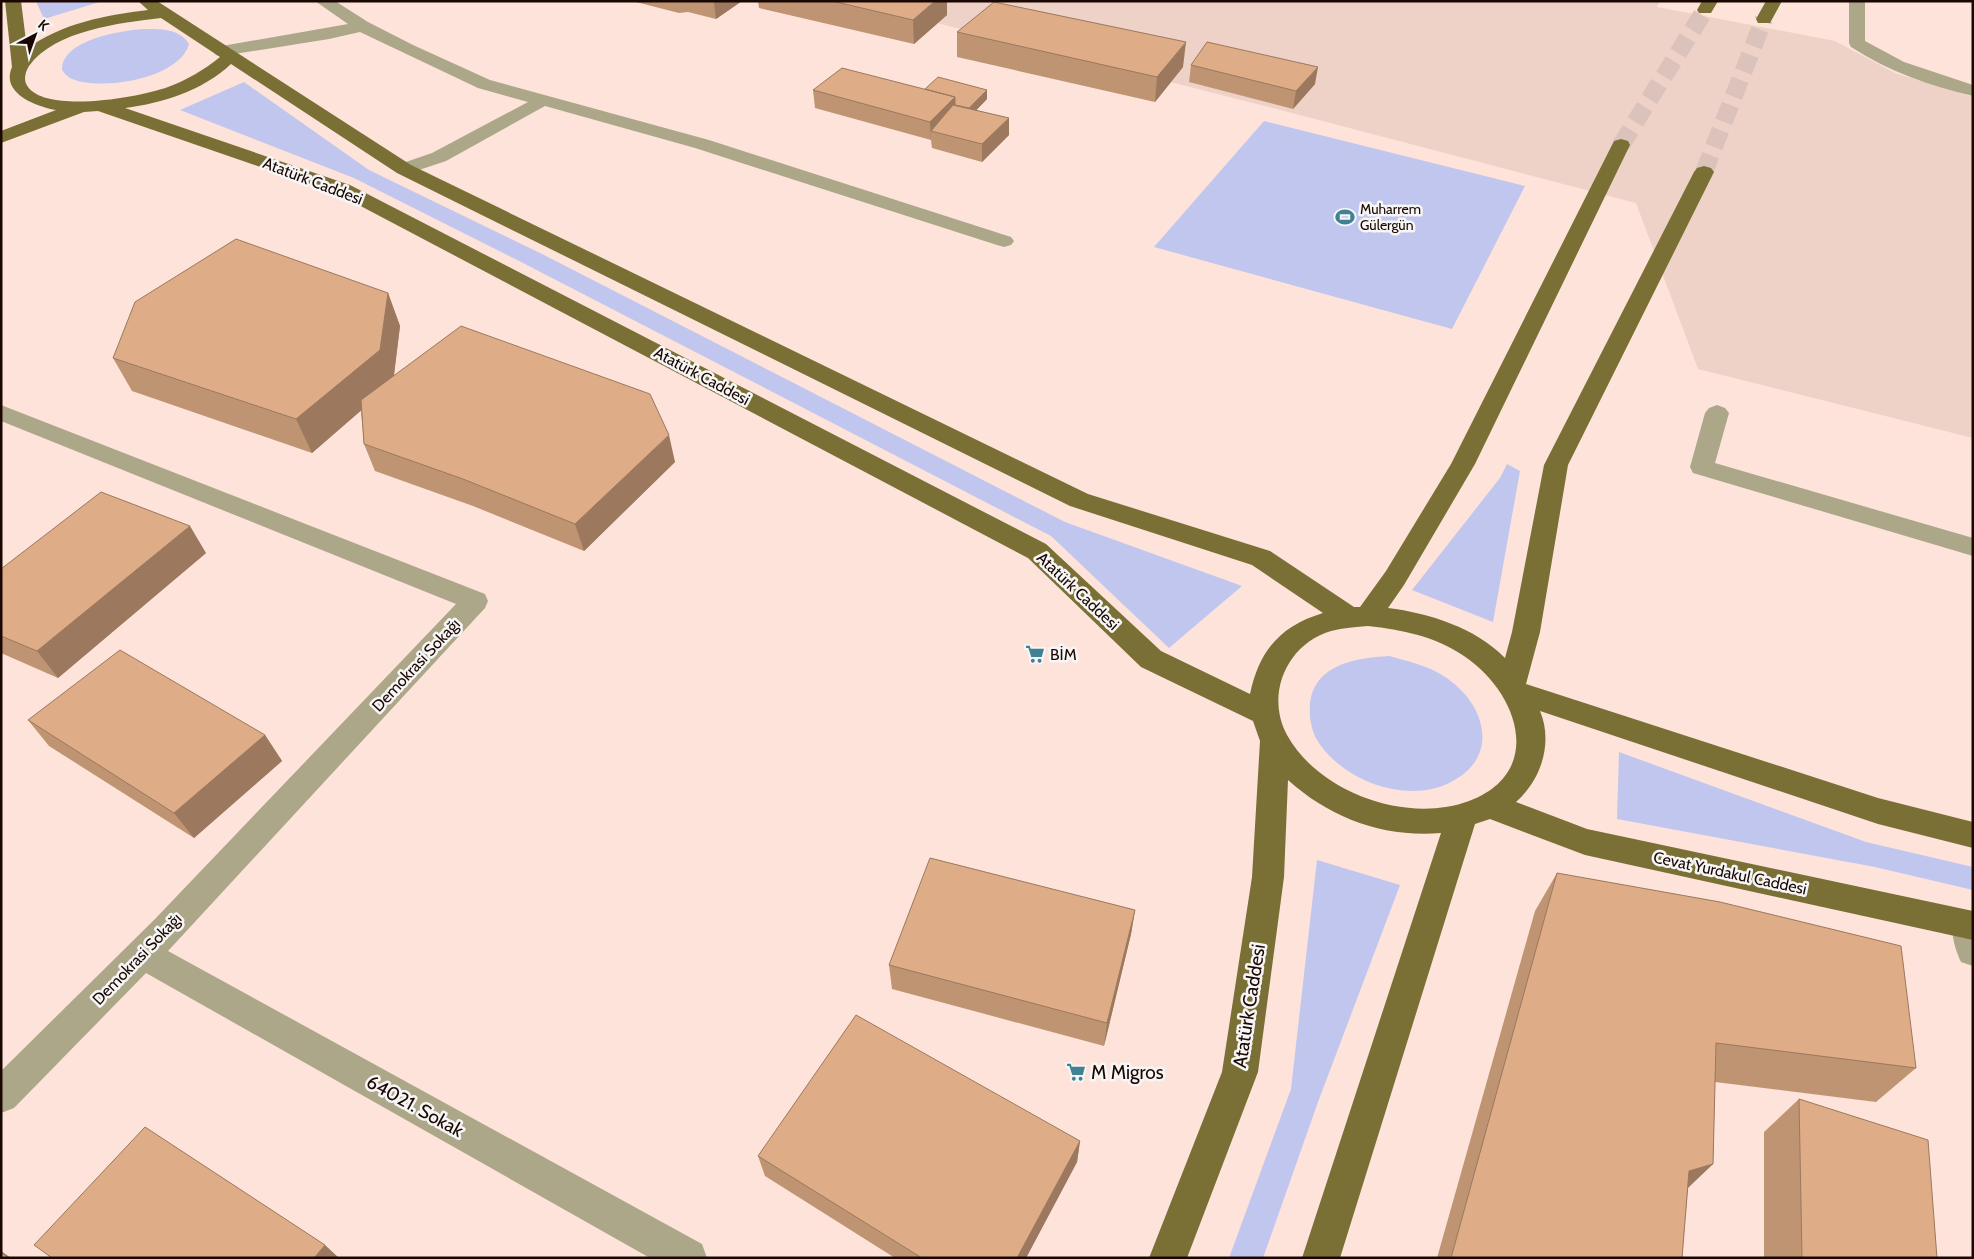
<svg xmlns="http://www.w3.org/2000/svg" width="1974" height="1259" font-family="Cabin,sans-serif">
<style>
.built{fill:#eed2c8}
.green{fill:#c1c6ef}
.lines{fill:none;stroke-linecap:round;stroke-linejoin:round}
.major-tunnel{stroke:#dbc2ba;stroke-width:18;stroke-dasharray:18 9;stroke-linecap:butt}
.minor{fill:#ada789;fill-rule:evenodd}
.major{fill:#7a7036;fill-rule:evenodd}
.wall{fill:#bf9473}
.shaded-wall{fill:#9b785e}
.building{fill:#deac86;stroke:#9b785e}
.labels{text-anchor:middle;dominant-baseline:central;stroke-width:5;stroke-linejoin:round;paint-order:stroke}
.far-poi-label{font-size:14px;fill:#1b0702;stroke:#f6f6f6;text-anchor:start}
.street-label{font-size:16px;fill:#1b0702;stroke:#f6f6f6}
.poi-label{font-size:16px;fill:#1b0702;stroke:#f6f6f6;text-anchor:start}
.near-street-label{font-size:19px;fill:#1b0702;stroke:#f6f6f6}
.near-poi-label{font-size:19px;fill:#1b0702;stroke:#f6f6f6;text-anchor:start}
</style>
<rect width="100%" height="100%" fill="#fde3da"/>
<path class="built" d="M 850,1 L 1660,1 L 1657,7 L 1835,41 L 1895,73 L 1973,97 L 1973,438 L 1698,369 L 1636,203 L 1273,108 Z"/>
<path class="green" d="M 36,1 L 103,1 L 44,19 Z
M 143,29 C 160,29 179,28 189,44 C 180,79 99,92 70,78 C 67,76 64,73 62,70 C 62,40 119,31 143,29 Z
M 244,82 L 369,170 L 542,254 L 1065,522 L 1242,586 L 1169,648 L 1051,536 L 525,264 L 354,178 L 180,110 Z
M 1264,121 L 1525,186 L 1452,329 L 1154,247 Z
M 1507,464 L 1520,471 L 1493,622 L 1412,590 L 1500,478 Z
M 1389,656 C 1407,661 1426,665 1442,675 C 1485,701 1502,756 1451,782 C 1408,805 1342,781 1317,740 C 1312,731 1309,718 1310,708 C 1311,665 1355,658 1389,656 Z
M 1619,752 L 1866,842 L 1973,867 L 1973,890 L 1875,867 L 1617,819 Z
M 1317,860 L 1400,885 L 1318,1102 L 1263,1258 L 1229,1258 L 1291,1089 Z"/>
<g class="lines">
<path class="major-tunnel" d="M 1621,145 L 1705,10
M 1704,172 L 1764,19"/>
<path class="minor" d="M 315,1 L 335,1 L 368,22 L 413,45 L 490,80 L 709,140 L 1011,237 L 1014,241 L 1011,245 L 1004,247 L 997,245 L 695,148 L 545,106 L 446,161 L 404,175 L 397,173 L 394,169 L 397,165 L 432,153 L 528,102 L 478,88 L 360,32 L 329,39 L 222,56 L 216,55 L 213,51 L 216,47 L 222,46 L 348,24 Z
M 1849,1 L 1865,1 L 1865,41 L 1904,62 L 1973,85 L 1973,96 C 1930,86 1888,71 1851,47 L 1849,43 Z
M 1,405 L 485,594 L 488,601 L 485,608 L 168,951 L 702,1244 L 707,1258 L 650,1258 L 146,973 L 14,1108 L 1,1113 L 1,1071 L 154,920 L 456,604 L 1,421 Z
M 1717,405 L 1725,408 L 1729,413 L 1715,463 L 1973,538 L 1973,556 L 1693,473 L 1690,467 L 1705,413 L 1709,408 Z
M 1968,910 L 1973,912 L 1973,966 L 1961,962 C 1954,947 1949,930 1956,915 Z"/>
<path class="major" d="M 5,1 L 21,1 L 27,49 C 61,23 107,15 148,10 L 138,1 L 157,1 L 411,165 L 1088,494 L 1270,551 L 1354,607 L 1360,607 L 1386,571 L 1451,464 L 1612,145 L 1614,141 L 1621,139 L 1628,141 L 1630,145 L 1475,464 L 1404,585 L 1388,608 C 1429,613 1476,628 1505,658 L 1512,632 L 1544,465 L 1694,172 L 1697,168 L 1704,166 L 1711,168 L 1714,172 L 1568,465 L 1540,632 L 1526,684 L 1878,798 L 1973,822 L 1973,848 L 1878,824 L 1540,711 C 1553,742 1542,779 1516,802 L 1587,829 L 1973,911 L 1973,940 L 1585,855 L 1490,819 L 1475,824 L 1340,1258 L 1302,1258 L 1441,833 C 1384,838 1330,818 1288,780 L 1284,877 L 1258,1072 L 1187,1258 L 1149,1258 L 1222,1072 L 1252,877 L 1260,741 L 1253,721 L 1141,667 L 1028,558 L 336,193 L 98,111 L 84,112 L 1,143 L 1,131 L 56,110 C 38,107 0,94 12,67 ZM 161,18 L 220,57 C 204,70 187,80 168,87 C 141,97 48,114 28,87 C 23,80 25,73 29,66 C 55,30 120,23 161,18 ZM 231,64 L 397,173 L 1070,506 L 1252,565 L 1323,613 C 1280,626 1259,651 1250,694 L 1161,651 L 1046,544 L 350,185 L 125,108 C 163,103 202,91 231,64 ZM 1368,626 C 1402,630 1435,636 1464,656 C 1518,692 1546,772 1469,801 C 1407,824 1319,793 1287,735 C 1265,694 1287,644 1331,631 C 1343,628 1356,627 1368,626 Z
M 1702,1 L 1718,1 L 1711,13 L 1699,13 L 1697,10 Z
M 1766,1 L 1782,1 L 1770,23 L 1758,23 L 1756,19 Z"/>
</g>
<path class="wall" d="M 632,1 L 742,1 L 716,19 L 688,12 L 679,13 Z
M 758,1 L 947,1 L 947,15 L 914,44 L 759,8 Z
M 957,32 L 1183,67 L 1155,102 L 957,57 Z
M 1191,65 L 1315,84 L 1293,109 L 1189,82 Z
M 925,89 L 987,99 L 976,110 L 1009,118 L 1009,135 L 982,162 L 932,148 L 931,140 L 815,108 L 813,90 Z
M 388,293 L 400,326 L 394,375 L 675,462 L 584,551 L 473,506 L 375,471 L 364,444 L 361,410 L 312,453 L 132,391 L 113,358 Z
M 206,553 L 58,678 L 1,653 L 1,569 Z
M 28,720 L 265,735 L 282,761 L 194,838 L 49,746 Z
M 1557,873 L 1916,1068 L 1876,1102 L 1715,1082 L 1713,1164 L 1688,1188 L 1682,1258 L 1437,1258 L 1535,911 Z
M 1135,910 L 1131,934 L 1104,1046 L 892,989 L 889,965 Z
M 1799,1099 L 1937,1258 L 1764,1258 L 1764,1132 Z
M 1080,1141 L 1077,1162 L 1026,1258 L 895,1258 L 765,1176 L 758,1156 Z"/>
<path class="shaded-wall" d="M 715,1 L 742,1 L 716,19 L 714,2 Z
M 935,1 L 947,1 L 947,15 L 914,44 L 913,20 Z
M 1186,42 L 1183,67 L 1155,102 L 1157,77 Z
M 1318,67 L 1315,84 L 1293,109 L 1296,91 Z
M 987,90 L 987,99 L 966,121 L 966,112 Z
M 955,97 L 955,110 L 931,131 L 931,140 L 930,122 Z
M 1009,118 L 1009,135 L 982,162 L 982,144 Z
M 388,293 L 400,326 L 393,383 L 312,453 L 296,419 Z
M 669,435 L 675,462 L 584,551 L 575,524 Z
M 190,526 L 206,553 L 58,678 L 37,651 Z
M 265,735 L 282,761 L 194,838 L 174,813 Z
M 1135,910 L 1131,934 L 1104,1046 L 1107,1023 Z
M 1080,1141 L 1077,1162 L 1026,1258 L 1017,1258 Z
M 1713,1164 L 1680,1195 L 1689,1171 Z
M 325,1245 L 339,1258 L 314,1258 Z
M 1,1251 L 11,1258 L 9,1258 L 1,1253 Z"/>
<path class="building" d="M 832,1 L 935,1 L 913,20 Z
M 994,2 L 1186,42 L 1157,77 L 957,32 Z
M 1207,42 L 1318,67 L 1296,91 L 1191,65 Z
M 842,68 L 955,97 L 930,122 L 813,90 Z
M 938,77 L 987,90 L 969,108 L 955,105 L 955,97 L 925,89 Z
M 953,105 L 1009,118 L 982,144 L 931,131 Z
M 236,239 L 388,293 L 380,350 L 296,419 L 113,358 L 135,302 Z
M 461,326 L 650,394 L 669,435 L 575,524 L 463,479 L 364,444 L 361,400 Z
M 101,492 L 190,526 L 37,651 L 1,636 L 1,569 Z
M 120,650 L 265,735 L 174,813 L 28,720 Z
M 930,858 L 1135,910 L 1107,1023 L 889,965 Z
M 1557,873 L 1720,902 L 1901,946 L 1916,1068 L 1716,1043 L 1713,1164 L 1689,1171 L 1682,1258 L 1451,1258 Z
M 856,1015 L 1080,1141 L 1017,1258 L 922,1258 L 758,1156 Z
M 1799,1099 L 1928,1140 L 1937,1258 L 1802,1258 Z
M 145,1127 L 325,1245 L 314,1258 L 52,1258 L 34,1245 Z
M 1,1253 L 9,1258 L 1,1258 Z"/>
<defs>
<g id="stadium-bare" transform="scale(1.5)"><path d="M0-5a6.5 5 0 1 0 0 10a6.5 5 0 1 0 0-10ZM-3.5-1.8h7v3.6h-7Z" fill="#408193" stroke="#f6f6f6" stroke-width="2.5" paint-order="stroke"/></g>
<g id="supermarket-bare" transform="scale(1.5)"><path d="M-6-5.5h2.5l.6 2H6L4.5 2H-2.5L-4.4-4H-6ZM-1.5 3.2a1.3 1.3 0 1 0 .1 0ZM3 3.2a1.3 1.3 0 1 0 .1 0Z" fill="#408193" stroke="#f6f6f6" stroke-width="2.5" paint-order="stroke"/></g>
</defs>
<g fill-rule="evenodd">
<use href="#stadium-bare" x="1345" y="217"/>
<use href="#supermarket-bare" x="1035" y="654"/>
<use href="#supermarket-bare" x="1076" y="1072"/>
</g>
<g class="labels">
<g class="far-poi-label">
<text x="1360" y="209">Muharrem<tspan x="1360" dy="16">Gülergün</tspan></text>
</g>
<g class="street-label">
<text transform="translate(313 181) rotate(21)">Atatürk Caddesi</text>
<text transform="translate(702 376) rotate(28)">Atatürk Caddesi</text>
<text transform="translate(1078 591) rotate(43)">Atatürk Caddesi</text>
<text transform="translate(416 665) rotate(-47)">Demokrasi Sokağı</text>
<text transform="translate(1730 873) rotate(12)">Cevat Yurdakul Caddesi</text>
<text transform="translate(137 959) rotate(-46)">Demokrasi Sokağı</text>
</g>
<g class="poi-label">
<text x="1050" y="654">BİM</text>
</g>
<g class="near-street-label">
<text transform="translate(1249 1006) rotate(-81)">Atatürk Caddesi</text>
<text transform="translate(415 1106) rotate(29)">64021. Sokak</text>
</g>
<g class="near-poi-label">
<text x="1091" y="1072">M Migros</text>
</g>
</g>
<rect width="1974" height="1259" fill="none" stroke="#1b0702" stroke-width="5"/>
<g transform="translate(35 35) rotate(41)" stroke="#f6f6f6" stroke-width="4" paint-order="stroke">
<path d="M0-4L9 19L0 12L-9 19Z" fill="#1b0702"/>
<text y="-8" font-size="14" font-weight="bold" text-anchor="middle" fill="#1b0702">K</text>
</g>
</svg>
